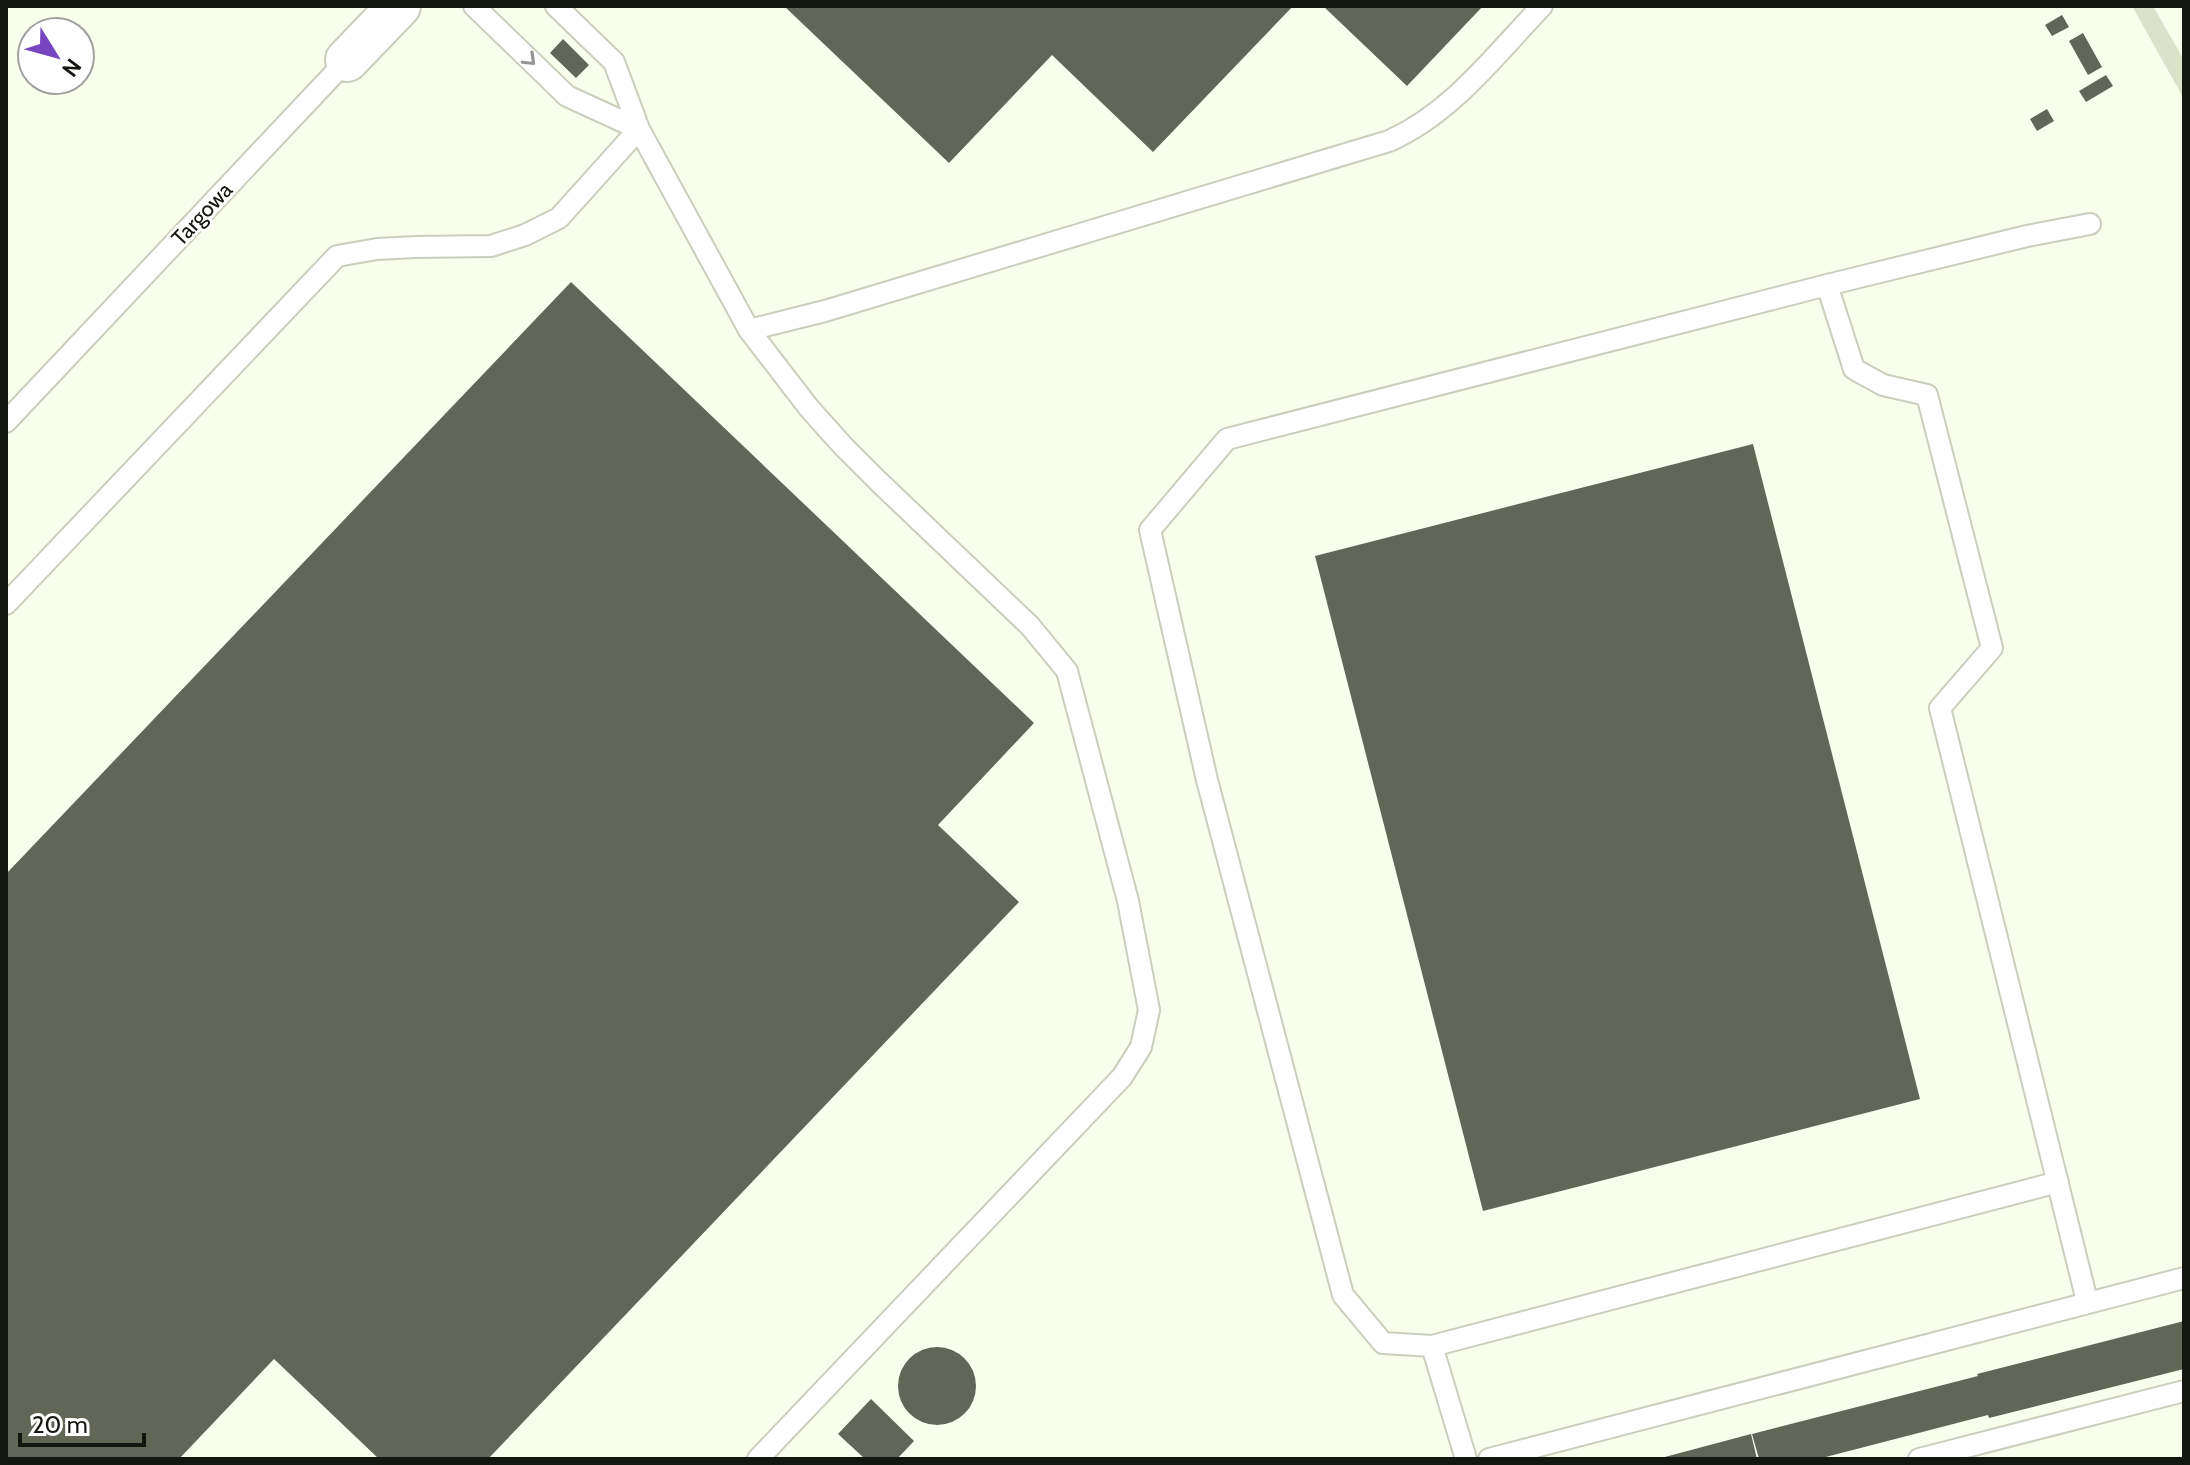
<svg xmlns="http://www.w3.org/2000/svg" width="2190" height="1465" font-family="Cabin,sans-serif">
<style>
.green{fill:#dce1ca}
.building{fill:#626657}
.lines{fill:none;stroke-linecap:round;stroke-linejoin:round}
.service-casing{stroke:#cacebd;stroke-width:24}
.minor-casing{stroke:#cacebd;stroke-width:46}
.service{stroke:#fff;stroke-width:20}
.minor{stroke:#fff;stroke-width:42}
.oneway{stroke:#959693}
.labels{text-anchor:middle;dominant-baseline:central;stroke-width:6;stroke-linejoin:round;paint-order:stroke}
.street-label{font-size:22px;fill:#141610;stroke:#fff}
</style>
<rect width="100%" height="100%" fill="#f9feec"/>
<path class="green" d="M 2132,6 L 2153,6 L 2184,60 L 2184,99 Z"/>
<path class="building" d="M 784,6 L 1293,6 L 1153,152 L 1052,55 L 949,163 Z
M 1323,6 L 1483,6 L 1407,86 Z
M 2062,15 L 2069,27 L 2052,36 L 2045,25 Z
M 2083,33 L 2102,67 L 2088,75 L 2069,41 Z
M 563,39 L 589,65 L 576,78 L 550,53 Z
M 2106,75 L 2113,86 L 2086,102 L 2079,91 Z
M 2047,109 L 2054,121 L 2037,131 L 2030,119 Z
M 571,282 L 1034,723 L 938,825 L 1019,902 L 488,1459 L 379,1459 L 274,1359 L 179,1459 L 6,1459 L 6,874 Z
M 1753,444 L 1920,1099 L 1483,1211 L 1315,556 Z
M 2184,1321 L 2184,1369 L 1989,1418 L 1988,1415 L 1818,1459 L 1759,1459 L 1752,1434 L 1978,1376 L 1977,1374 Z
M898 1386a39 39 0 1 1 78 0a39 39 0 1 1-78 0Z
M 871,1399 L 914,1441 L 897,1459 L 865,1459 L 838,1434 Z
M 1751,1434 L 1757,1459 L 1661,1459 L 1661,1458 Z"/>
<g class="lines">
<g class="service-casing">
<path id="service" d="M 474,6 L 567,96 L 639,129
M 556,6 L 614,62 L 639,129 L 749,330 L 809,408 L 843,446 L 878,481 L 1030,626 L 1067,671 L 1128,901 L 1149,1010 L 1141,1047 L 1122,1077 L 758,1459
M 1827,285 L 1854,369 L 1883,385 L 1927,395 L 1992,648 L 1940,708 L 2087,1301
M 749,330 L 825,311 L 1389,141 C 1452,113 1495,55 1542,6
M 6,422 L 347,60
M 6,604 L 337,256 L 377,249 L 416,247 L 491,246 L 525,235 L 559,218 L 639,129
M 1432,1346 L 2058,1182
M 1466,1459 L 1432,1346 L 1383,1343 L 1343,1295 L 1207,780 L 1150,530 L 1227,439 L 1827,285 L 2027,236 L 2090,224
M 1489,1459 L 2184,1278
M 1919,1459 L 2184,1391"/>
</g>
<g class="minor-casing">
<path id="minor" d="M 347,60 L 399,6"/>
</g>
<use href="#service" class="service"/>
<use href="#minor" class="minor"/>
</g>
<defs><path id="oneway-chevron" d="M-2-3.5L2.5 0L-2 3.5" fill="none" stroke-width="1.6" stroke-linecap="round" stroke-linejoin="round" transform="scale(2)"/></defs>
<use class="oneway" href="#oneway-chevron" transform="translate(530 60) rotate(44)"/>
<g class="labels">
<g class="street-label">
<text transform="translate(202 214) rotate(-47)">Targowa</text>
</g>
</g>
<rect width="2190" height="1465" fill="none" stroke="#141610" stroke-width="16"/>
<g transform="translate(56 56) rotate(127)"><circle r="38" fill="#ffffff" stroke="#a1a29f" stroke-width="2"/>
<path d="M0-6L14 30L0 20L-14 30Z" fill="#7546be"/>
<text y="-12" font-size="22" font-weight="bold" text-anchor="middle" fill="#141610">N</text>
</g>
<path d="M20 1433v12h124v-12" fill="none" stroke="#141610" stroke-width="4"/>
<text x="32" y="1433" font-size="24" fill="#141610" stroke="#ffffff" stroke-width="6" paint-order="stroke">20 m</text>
</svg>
